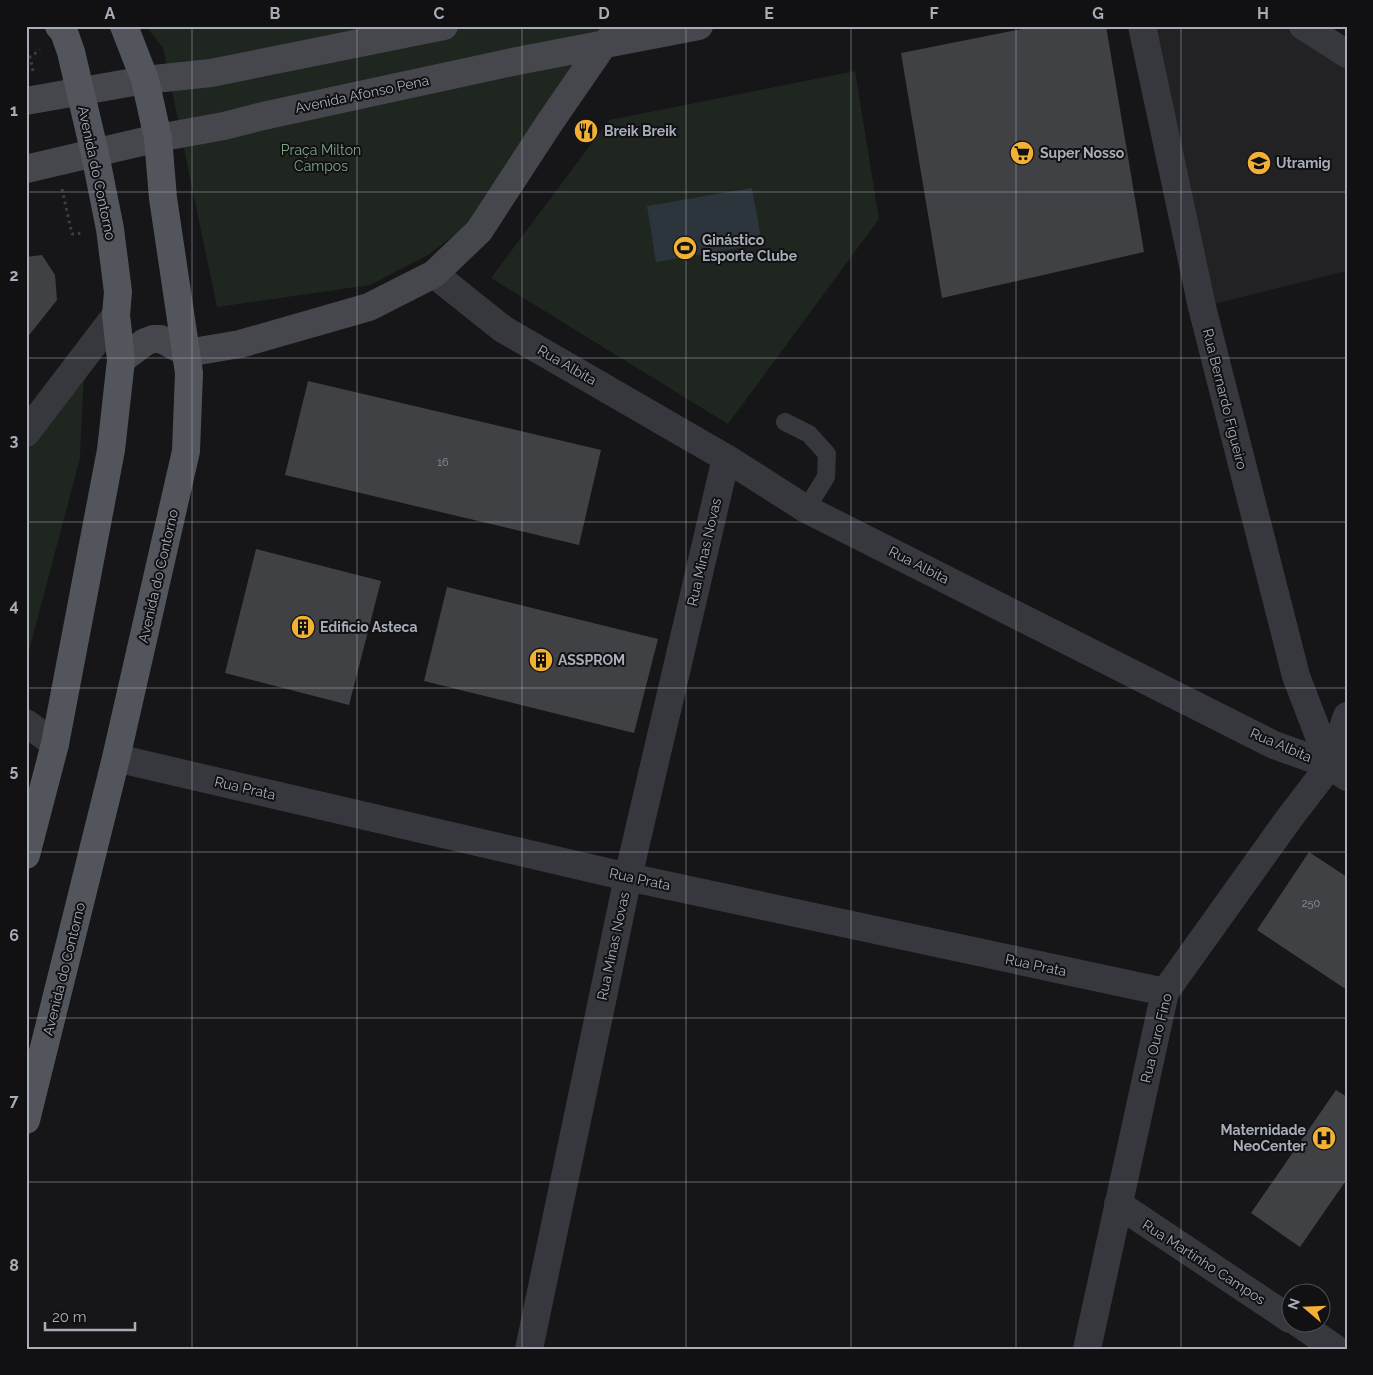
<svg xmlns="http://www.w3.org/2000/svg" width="1373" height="1375" font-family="Raleway,sans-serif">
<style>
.built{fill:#222225}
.green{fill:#1e261f}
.water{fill:#2c353c}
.building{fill:#404145}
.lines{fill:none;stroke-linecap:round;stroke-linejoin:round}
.path{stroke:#3d3f44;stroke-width:3;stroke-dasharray:2.5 4;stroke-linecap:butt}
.service{stroke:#37383d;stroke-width:18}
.pedestrian{stroke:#37383d;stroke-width:28}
.minor{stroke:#37383d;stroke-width:28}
.secondary{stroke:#45474d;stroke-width:28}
.primary{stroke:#53555c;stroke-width:28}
.grid{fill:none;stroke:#a8adb8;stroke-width:1;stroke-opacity:0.55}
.labels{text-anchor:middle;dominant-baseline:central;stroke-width:4;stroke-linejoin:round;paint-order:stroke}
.number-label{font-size:11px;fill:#8e929b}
.street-label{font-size:14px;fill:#a8adb8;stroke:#111113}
.poi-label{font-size:14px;font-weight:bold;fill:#a8adb8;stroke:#111113;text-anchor:start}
.park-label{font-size:14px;fill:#7fa381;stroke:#111113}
.neatline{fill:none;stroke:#a8adb8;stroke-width:2}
.grid-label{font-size:16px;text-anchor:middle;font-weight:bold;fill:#a8adb8}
</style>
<rect width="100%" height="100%" fill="#161618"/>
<path class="built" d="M 1142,26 L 1303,26 L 1347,54 L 1347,271 L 1202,307 Z"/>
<path class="green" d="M 146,26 L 624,26 L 541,119 L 474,220 L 428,255 L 370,285 L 217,307 L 163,48 Z
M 855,71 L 879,219 L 728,424 L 491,278 L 609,120 Z
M 84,369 L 80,458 L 26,662 L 26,450 Z"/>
<path class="water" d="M 752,188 L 762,244 L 656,262 L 647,206 Z"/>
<path class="building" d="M 1037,26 L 1106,26 L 1144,252 L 942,298 L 901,53 Z
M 42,255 L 55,275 L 57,300 L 26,339 L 26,257 Z
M 308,381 L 601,450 L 579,545 L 285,475 Z
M 256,549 L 381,581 L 349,705 L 225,673 Z
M 447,587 L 658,639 L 634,733 L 424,681 Z
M 1309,852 L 1347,877 L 1347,990 L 1257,930 Z
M 1336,1090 L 1347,1097 L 1347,1179 L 1300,1247 L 1251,1213 Z"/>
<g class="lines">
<path class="path" d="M 33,71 L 30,57 L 40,50
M 62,189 L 72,234 L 82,233"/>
<path class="service" d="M 785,422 L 809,434 L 827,454 L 826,477 L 806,509"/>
<path class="pedestrian" d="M 434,274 L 503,329"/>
<path class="minor" d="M 1142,26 L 1202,307 L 1296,676 L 1330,765
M 1303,26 L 1347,54
M 503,329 L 726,458 L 806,509 L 1274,745 L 1330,765 L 1347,777
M 26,433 L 116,315
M 26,723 L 55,744
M 116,758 L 628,877 L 1165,992
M 1118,1204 L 1290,1319
M 1297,1322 L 1336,1349
M 529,1349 L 628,877 L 726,458
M 1087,1349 L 1165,992 L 1288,820 L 1330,765 L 1347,716"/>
<path class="secondary" d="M 26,101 L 145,80 L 211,73 L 444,26
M 26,169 L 158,138 L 224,126 L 263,116 L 517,61 L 699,26
M 121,360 L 145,342 L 153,339 L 161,339 L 187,353 L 240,344 L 369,307 L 434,274 L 479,231 L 548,125 L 603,45 L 611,38"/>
<path class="primary" d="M 26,855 L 55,744 L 111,450 L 121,360 L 116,315 L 118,292 L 110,229 L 95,154 L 71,52 L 64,32 L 59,26
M 26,1120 L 116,758 L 186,451 L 189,373 L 163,198 L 158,138 L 145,80 L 124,26"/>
</g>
<path class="grid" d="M 192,26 L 192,1349M 357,26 L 357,1349M 522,26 L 522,1349M 686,26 L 686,1349M 851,26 L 851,1349M 1016,26 L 1016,1349M 1181,26 L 1181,1349M 26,192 L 1347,192M 26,358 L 1347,358M 26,522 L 1347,522M 26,688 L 1347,688M 26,852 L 1347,852M 26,1018 L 1347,1018M 26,1182 L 1347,1182"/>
<defs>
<g id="restaurant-disc" transform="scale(1.25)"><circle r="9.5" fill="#f2b134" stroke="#111113"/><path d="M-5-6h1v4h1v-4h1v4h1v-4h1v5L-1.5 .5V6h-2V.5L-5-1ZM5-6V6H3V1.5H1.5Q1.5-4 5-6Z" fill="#111"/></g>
<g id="supermarket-disc" transform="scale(1.25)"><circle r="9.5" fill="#f2b134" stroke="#111113"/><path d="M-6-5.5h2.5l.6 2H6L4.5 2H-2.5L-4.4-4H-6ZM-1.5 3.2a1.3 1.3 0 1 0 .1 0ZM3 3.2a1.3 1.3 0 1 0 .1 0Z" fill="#111"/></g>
<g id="school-disc" transform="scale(1.25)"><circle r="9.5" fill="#f2b134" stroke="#111113"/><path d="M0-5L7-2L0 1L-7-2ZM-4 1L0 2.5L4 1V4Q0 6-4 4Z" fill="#111"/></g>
<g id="stadium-disc" transform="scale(1.25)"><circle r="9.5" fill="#f2b134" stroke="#111113"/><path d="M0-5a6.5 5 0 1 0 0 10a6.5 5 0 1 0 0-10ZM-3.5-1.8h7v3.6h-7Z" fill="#111"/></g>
<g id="building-disc" transform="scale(1.25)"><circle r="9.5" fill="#f2b134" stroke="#111113"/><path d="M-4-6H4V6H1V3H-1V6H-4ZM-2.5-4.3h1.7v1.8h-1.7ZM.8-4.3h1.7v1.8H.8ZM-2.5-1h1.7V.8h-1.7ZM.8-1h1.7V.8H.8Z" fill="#111"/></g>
<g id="hospital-disc" transform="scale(1.25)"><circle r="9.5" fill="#f2b134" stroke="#111113"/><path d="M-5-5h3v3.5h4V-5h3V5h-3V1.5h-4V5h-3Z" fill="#111"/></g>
</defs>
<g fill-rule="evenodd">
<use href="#restaurant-disc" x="586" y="131"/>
<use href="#supermarket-disc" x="1022" y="153"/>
<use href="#school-disc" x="1259" y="163"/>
<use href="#stadium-disc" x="685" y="248"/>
<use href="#building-disc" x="303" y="627"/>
<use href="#building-disc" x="541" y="660"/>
<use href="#hospital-disc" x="1324" y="1138"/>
</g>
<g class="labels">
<g class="number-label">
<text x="443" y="462">16</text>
<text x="1311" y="903">250</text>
</g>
<g class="street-label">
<text transform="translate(362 94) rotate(-12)">Avenida Afonso Pena</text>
<text transform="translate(97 173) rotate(78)">Avenida do Contorno</text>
<text transform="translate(567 365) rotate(30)">Rua Albita</text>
<text transform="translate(1225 399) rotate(76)">Rua Bernardo Figueiro</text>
<text transform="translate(704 552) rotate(-77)">Rua Minas Novas</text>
<text transform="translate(919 565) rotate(27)">Rua Albita</text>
<text transform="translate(158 576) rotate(-77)">Avenida do Contorno</text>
<text transform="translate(1281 745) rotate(23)">Rua Albita</text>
<text transform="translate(245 788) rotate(13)">Rua Prata</text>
<text transform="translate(640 879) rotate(12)">Rua Prata</text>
<text transform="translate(613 946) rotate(-78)">Rua Minas Novas</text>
<text transform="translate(1036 965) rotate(12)">Rua Prata</text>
<text transform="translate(64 969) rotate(-76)">Avenida do Contorno</text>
<text transform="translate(1156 1038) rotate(-76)">Rua Ouro Fino</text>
<text transform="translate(1204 1262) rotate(33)">Rua Martinho Campos</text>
</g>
<g class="poi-label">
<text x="604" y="131">Breik Breik</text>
<text x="1040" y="153">Super Nosso</text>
<text x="1276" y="163">Utramig</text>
<text x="702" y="240">Ginástico<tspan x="702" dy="16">Esporte Clube</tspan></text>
<text x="320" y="627">Edificio Asteca</text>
<text x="558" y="660">ASSPROM</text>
<text x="1306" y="1130" text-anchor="end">Maternidade<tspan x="1306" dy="16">NeoCenter</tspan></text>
</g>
<g class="park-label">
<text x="321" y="150">Praça Milton<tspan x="321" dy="16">Campos</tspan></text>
</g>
</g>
<rect width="1373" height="1375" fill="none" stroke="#111113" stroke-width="55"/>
<g transform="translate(1306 1308) rotate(289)"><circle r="24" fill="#111113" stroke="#4d4f55"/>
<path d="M0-4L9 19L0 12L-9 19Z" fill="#f2b134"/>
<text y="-8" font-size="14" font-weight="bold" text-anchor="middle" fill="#a8adb8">N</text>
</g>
<path d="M45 1322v8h90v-8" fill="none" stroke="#a8adb8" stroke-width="2.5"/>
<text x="52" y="1322" font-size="15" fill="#a8adb8" stroke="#111113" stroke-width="4" paint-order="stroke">20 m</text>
<rect x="28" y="28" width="1318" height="1320" class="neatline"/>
<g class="grid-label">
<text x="110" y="19">A</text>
<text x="275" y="19">B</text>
<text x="439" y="19">C</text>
<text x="604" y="19">D</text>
<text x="769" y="19">E</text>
<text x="934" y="19">F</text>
<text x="1098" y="19">G</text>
<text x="1263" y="19">H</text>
<text x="14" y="116">1</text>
<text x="14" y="281">2</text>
<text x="14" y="446">3</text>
<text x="14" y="611">4</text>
<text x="14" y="776">5</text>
<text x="14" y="941">6</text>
<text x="14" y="1106">7</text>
<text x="14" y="1271">8</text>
</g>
</svg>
